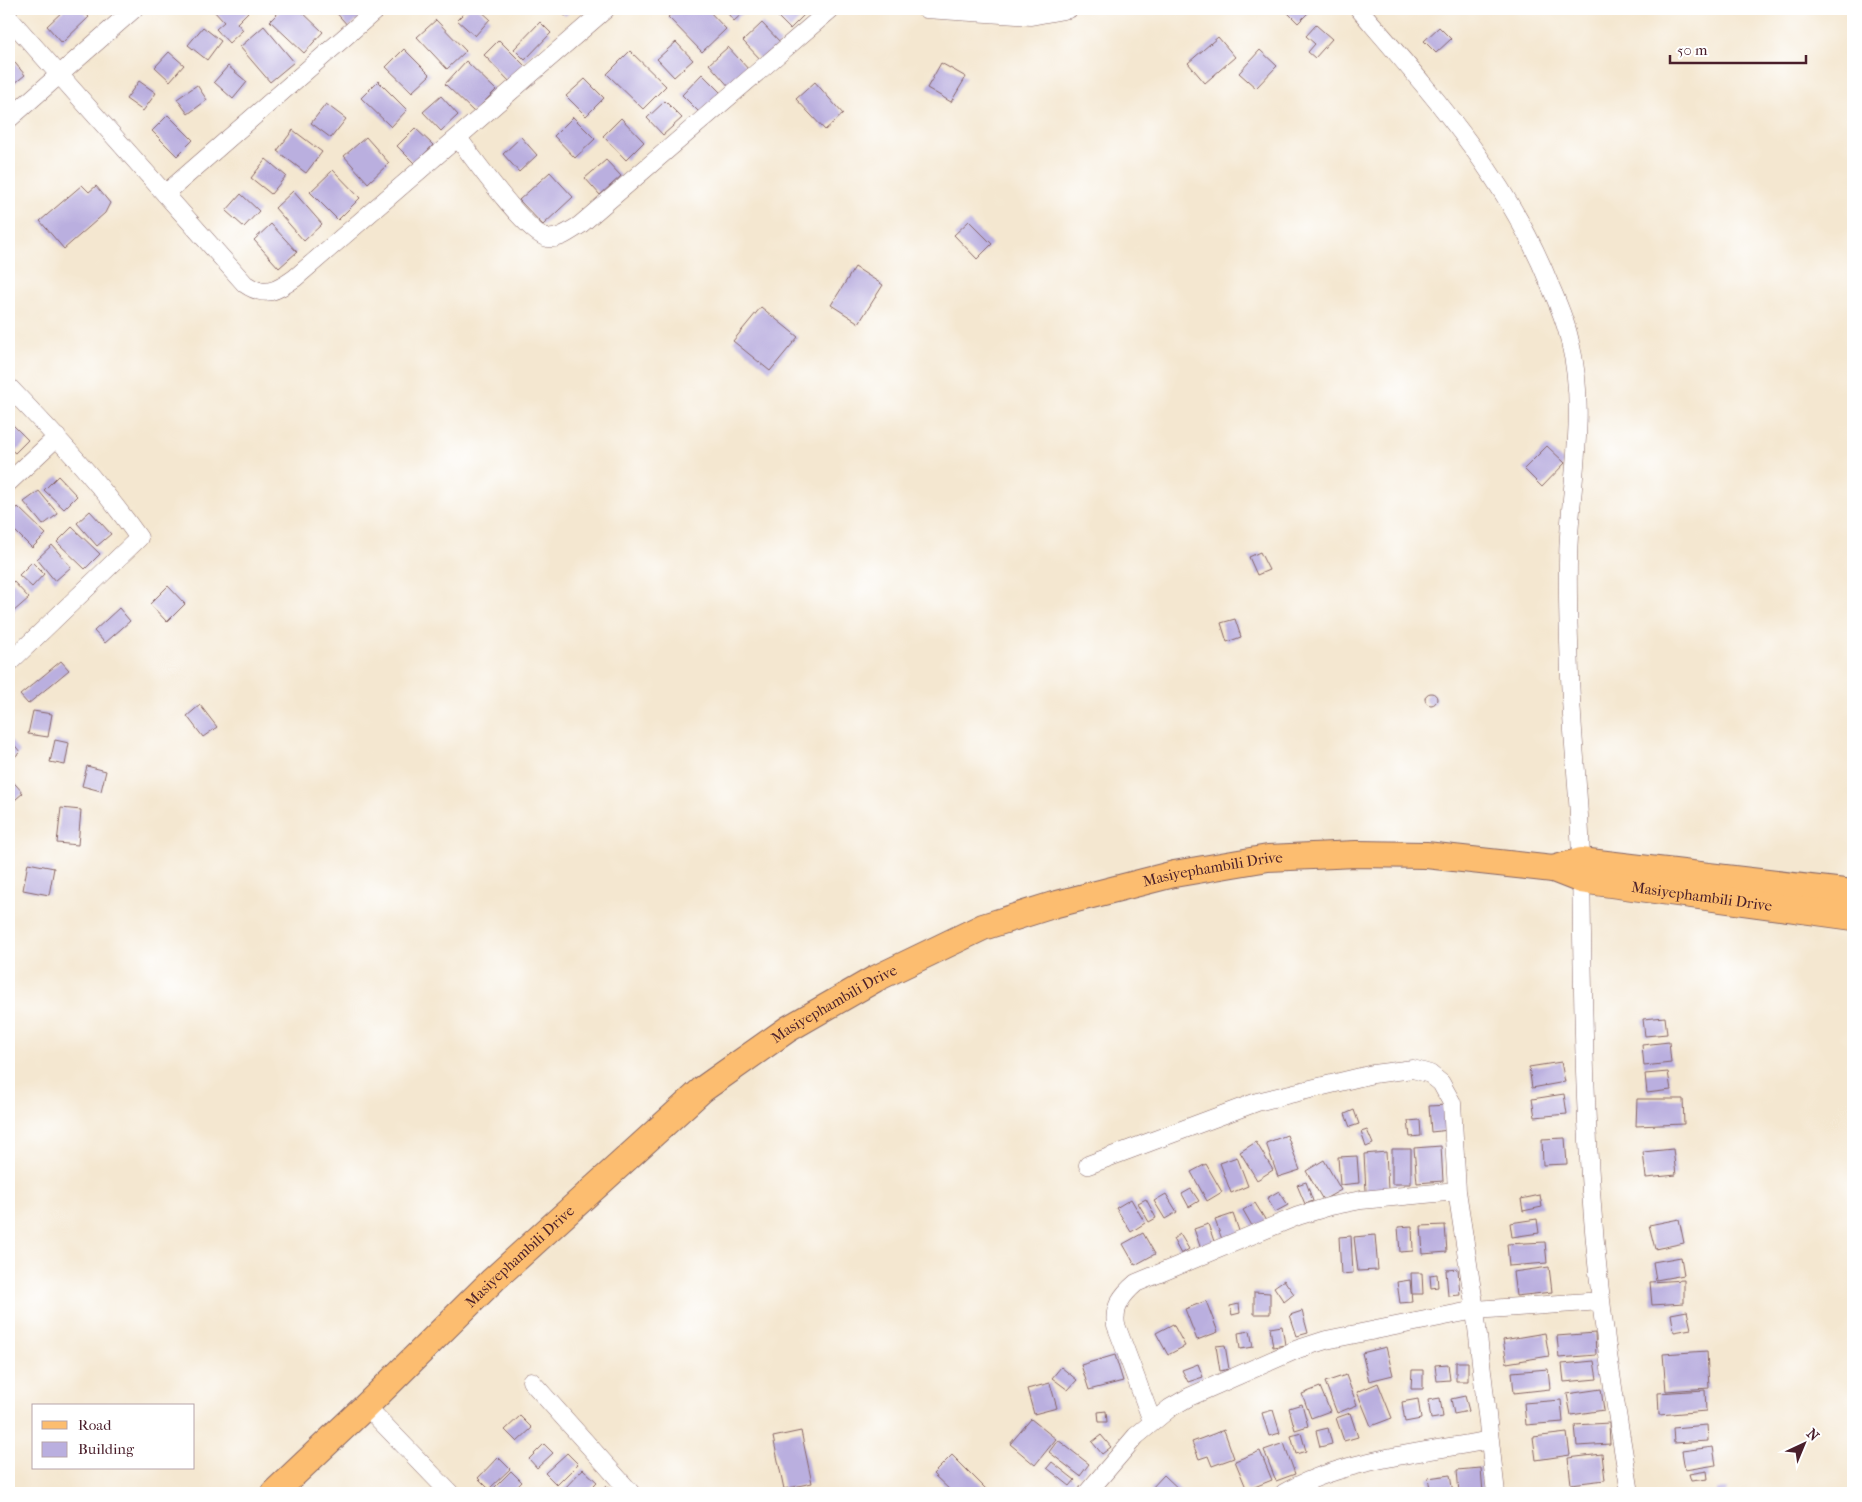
<svg xmlns="http://www.w3.org/2000/svg" width="1862" height="1502" font-family="'IM FELL French Canon',serif">
<style>
.building{fill:#baafdf}
.lines{fill:none;stroke-linecap:round;stroke-linejoin:round}
.minor-casing{stroke:#866565;stroke-width:19}
.primary-casing{stroke:#866565;stroke-width:28}
.minor{stroke:#fff;stroke-width:18}
.primary{stroke:#fcbd6f;stroke-width:26}
.labels{text-anchor:middle;dominant-baseline:central;stroke-width:4;stroke-linejoin:round;paint-order:stroke}
.street-label{font-size:15px;fill:#4a1f2b;stroke:#fff}
</style>
<rect width="100%" height="100%" fill="#fff"/>
<filter id="ink" filterUnits="userSpaceOnUse"><feTurbulence type="fractalNoise" baseFrequency=".02" numOctaves="2"/><feDisplacementMap in="SourceGraphic" scale="10" xChannelSelector="R" yChannelSelector="G"/><feConvolveMatrix kernelMatrix="1 2 1 2 8 2 1 2 1" color-interpolation-filters="sRGB"/></filter>
<filter id="wash" filterUnits="userSpaceOnUse"><feTurbulence type="fractalNoise" baseFrequency=".0096" numOctaves="4" result="noise"/><feDisplacementMap in="SourceGraphic" scale="20" xChannelSelector="R" yChannelSelector="G"/><feGaussianBlur stdDeviation="1.12" result="paint"/><feColorMatrix in="noise" values="0 0 0 0 0 0 0 0 0 0 0 0 0 0 0 0 0 1.4 0 .05"/><feComposite in="paint" operator="in"/></filter>
<g filter="url(#wash)">
<rect width="100%" height="100%" fill="#f4e7d0"/>
<g id="blocks">
<path class="building" d="M 65,9 L 81,9 L 89,17 L 62,43 L 47,26 Z
M 212,9 L 245,9 L 248,12 L 237,23 L 243,30 L 229,43 L 216,29 L 224,22 Z
M 282,9 L 299,9 L 323,32 L 304,53 L 270,21 Z
M 333,9 L 370,9 L 349,27 Z
M 468,9 L 479,9 L 490,19 L 475,36 L 457,20 Z
M 559,9 L 573,9 L 565,16 Z
M 677,9 L 707,9 L 726,29 L 702,52 L 668,17 Z
M 724,9 L 747,9 L 734,21 Z
M 775,9 L 807,9 L 809,10 L 790,29 L 772,11 Z
M 1284,9 L 1312,9 L 1298,23 Z
M 436,20 L 466,51 L 447,69 L 417,37 Z
M 540,22 L 551,33 L 525,60 L 514,49 Z
M 762,23 L 781,43 L 762,61 L 743,41 Z
M 1316,25 L 1332,39 L 1315,58 L 1308,52 L 1315,44 L 1306,36 Z
M 264,26 L 294,62 L 270,82 L 240,47 Z
M 203,27 L 221,41 L 207,60 L 188,45 Z
M 1439,27 L 1451,39 L 1436,53 L 1424,41 Z
M 1218,37 L 1235,57 L 1205,83 L 1188,63 Z
M 499,40 L 527,68 L 511,83 L 484,55 Z
M 676,42 L 693,60 L 674,77 L 657,59 Z
M 728,47 L 750,71 L 731,89 L 709,64 Z
M 404,49 L 430,75 L 412,92 L 386,67 Z
M 1260,50 L 1277,66 L 1256,88 L 1239,73 Z
M 630,51 L 666,86 L 643,109 L 607,74 Z
M 169,52 L 184,65 L 170,81 L 155,67 Z
M 11,58 L 25,75 L 9,88 L 9,59 Z
M 466,61 L 496,90 L 474,112 L 445,84 Z
M 941,63 L 966,77 L 951,102 L 927,88 Z
M 228,66 L 247,82 L 233,99 L 214,82 Z
M 702,74 L 723,95 L 702,115 L 682,95 Z
M 585,79 L 604,98 L 586,116 L 566,96 Z
M 139,81 L 156,93 L 143,111 L 126,99 Z
M 378,81 L 407,110 L 391,127 L 361,98 Z
M 815,82 L 843,114 L 825,130 L 796,99 Z
M 197,85 L 207,100 L 188,114 L 177,99 Z
M 441,96 L 458,115 L 441,131 L 423,112 Z
M 665,101 L 682,118 L 663,135 L 647,118 Z
M 326,104 L 346,119 L 331,138 L 311,123 Z
M 168,115 L 193,140 L 177,156 L 152,131 Z
M 573,117 L 595,139 L 575,158 L 554,136 Z
M 621,118 L 644,142 L 626,160 L 603,136 Z
M 415,128 L 433,145 L 415,164 L 397,146 Z
M 293,130 L 322,152 L 306,173 L 277,151 Z
M 366,137 L 389,163 L 368,183 L 344,156 Z
M 521,137 L 537,155 L 519,172 L 503,154 Z
M 266,159 L 286,176 L 271,194 L 251,178 Z
M 606,160 L 621,176 L 600,195 L 585,178 Z
M 333,170 L 360,198 L 338,220 L 310,192 Z
M 550,172 L 573,197 L 543,225 L 519,200 Z
M 82,185 L 89,192 L 96,186 L 110,203 L 105,213 L 64,249 L 40,221 Z
M 293,191 L 322,224 L 304,241 L 275,208 Z
M 241,194 L 259,211 L 244,227 L 226,211 Z
M 969,221 L 992,244 L 977,259 L 954,235 Z
M 271,224 L 297,252 L 279,268 L 254,240 Z
M 855,267 L 883,285 L 859,323 L 831,305 Z
M 761,307 L 798,337 L 770,371 L 733,341 Z
M 9,421 L 28,440 L 15,453 L 9,448 Z
M 1547,446 L 1565,463 L 1542,487 L 1524,469 Z
M 58,476 L 77,496 L 64,509 L 44,490 Z
M 39,491 L 58,514 L 43,525 L 24,502 Z
M 18,507 L 46,534 L 32,548 L 9,525 L 9,517 Z
M 90,511 L 111,534 L 97,546 L 77,523 Z
M 72,527 L 100,554 L 85,569 L 57,542 Z
M 52,545 L 71,567 L 55,581 L 37,559 Z
M 1260,552 L 1269,570 L 1257,575 L 1249,557 Z
M 32,562 L 44,574 L 32,587 L 19,575 Z
M 13,581 L 29,598 L 13,612 L 9,608 L 9,586 Z
M 168,586 L 185,604 L 167,622 L 150,604 Z
M 119,608 L 130,621 L 105,643 L 94,631 Z
M 1235,619 L 1241,637 L 1227,642 L 1221,623 Z
M 61,661 L 69,670 L 28,704 L 20,695 Z
M1425 699a6 6 0 1 1 12 0a6 6 0 1 1-12 0Z
M 200,705 L 217,727 L 203,737 L 187,716 Z
M 33,711 L 52,714 L 48,737 L 28,734 Z
M 9,738 L 20,752 L 9,762 Z
M 55,740 L 69,743 L 65,765 L 50,762 Z
M 87,766 L 106,771 L 101,791 L 82,786 Z
M 9,777 L 23,793 L 9,805 Z
M 61,808 L 81,810 L 78,845 L 57,843 Z
M 28,863 L 54,868 L 49,895 L 23,890 Z
M 1665,1017 L 1667,1034 L 1645,1036 L 1643,1019 Z
M 1669,1042 L 1671,1063 L 1644,1066 L 1642,1045 Z
M 1561,1062 L 1565,1082 L 1532,1088 L 1529,1067 Z
M 1668,1072 L 1671,1090 L 1647,1093 L 1645,1074 Z
M 1564,1094 L 1567,1114 L 1535,1117 L 1532,1099 Z
M 1637,1099 L 1683,1099 L 1684,1124 L 1636,1126 Z
M 1447,1105 L 1449,1130 L 1431,1132 L 1429,1106 Z
M 1354,1110 L 1359,1124 L 1350,1127 L 1345,1114 Z
M 1420,1120 L 1421,1136 L 1410,1137 L 1408,1121 Z
M 1367,1130 L 1373,1144 L 1366,1147 L 1361,1132 Z
M 1287,1135 L 1300,1170 L 1278,1177 L 1266,1143 Z
M 1565,1138 L 1567,1164 L 1543,1165 L 1542,1139 Z
M 1256,1142 L 1273,1170 L 1257,1180 L 1240,1152 Z
M 1441,1146 L 1443,1181 L 1417,1183 L 1414,1148 Z
M 1392,1149 L 1411,1149 L 1411,1184 L 1392,1184 Z
M 1673,1149 L 1676,1175 L 1646,1178 L 1643,1152 Z
M 1386,1152 L 1388,1189 L 1366,1191 L 1364,1154 Z
M 1357,1156 L 1359,1183 L 1340,1185 L 1338,1157 Z
M 1237,1157 L 1248,1186 L 1231,1193 L 1220,1163 Z
M 1324,1160 L 1341,1190 L 1323,1200 L 1306,1171 Z
M 1206,1164 L 1222,1192 L 1207,1201 L 1191,1172 Z
M 1306,1182 L 1313,1201 L 1305,1204 L 1297,1185 Z
M 1191,1189 L 1199,1201 L 1189,1207 L 1182,1194 Z
M 1279,1191 L 1288,1205 L 1275,1212 L 1267,1198 Z
M 1166,1194 L 1177,1212 L 1165,1219 L 1154,1201 Z
M 1540,1195 L 1542,1207 L 1523,1211 L 1521,1199 Z
M 1131,1199 L 1145,1223 L 1131,1232 L 1116,1208 Z
M 1146,1199 L 1156,1218 L 1149,1222 L 1138,1203 Z
M 1255,1203 L 1268,1224 L 1255,1231 L 1243,1210 Z
M 1233,1214 L 1242,1239 L 1224,1245 L 1215,1220 Z
M 1537,1219 L 1539,1233 L 1512,1237 L 1510,1223 Z
M 1679,1219 L 1684,1243 L 1655,1249 L 1649,1225 Z
M 1208,1224 L 1216,1247 L 1202,1252 L 1194,1229 Z
M 1445,1225 L 1447,1252 L 1423,1254 L 1421,1226 Z
M 1412,1226 L 1413,1251 L 1400,1252 L 1398,1227 Z
M 1143,1233 L 1155,1254 L 1135,1265 L 1123,1244 Z
M 1180,1234 L 1189,1249 L 1181,1254 L 1173,1239 Z
M 1375,1235 L 1378,1270 L 1358,1271 L 1354,1237 Z
M 1351,1236 L 1353,1273 L 1341,1274 L 1339,1237 Z
M 1545,1242 L 1547,1263 L 1509,1266 L 1507,1244 Z
M 1681,1257 L 1684,1275 L 1656,1280 L 1653,1262 Z
M 1549,1267 L 1552,1292 L 1516,1296 L 1513,1272 Z
M 1458,1269 L 1460,1295 L 1448,1296 L 1446,1270 Z
M 1411,1273 L 1422,1273 L 1423,1294 L 1412,1294 Z
M 1437,1274 L 1438,1287 L 1431,1288 L 1430,1275 Z
M 1284,1280 L 1294,1294 L 1284,1302 L 1274,1287 Z
M 1410,1280 L 1412,1302 L 1400,1303 L 1397,1282 Z
M 1684,1280 L 1684,1303 L 1652,1305 L 1650,1282 Z
M 1254,1292 L 1270,1293 L 1270,1314 L 1254,1314 Z
M 1206,1301 L 1218,1332 L 1197,1340 L 1185,1309 Z
M 1239,1304 L 1240,1313 L 1232,1315 L 1230,1306 Z
M 1302,1311 L 1308,1333 L 1297,1336 L 1290,1315 Z
M 1687,1311 L 1691,1329 L 1674,1332 L 1671,1314 Z
M 1173,1324 L 1185,1346 L 1168,1355 L 1156,1333 Z
M 1282,1326 L 1285,1345 L 1273,1347 L 1270,1328 Z
M 1250,1331 L 1253,1347 L 1240,1349 L 1238,1333 Z
M 1545,1333 L 1549,1356 L 1507,1363 L 1503,1340 Z
M 1595,1333 L 1596,1355 L 1559,1358 L 1557,1336 Z
M 1225,1345 L 1229,1369 L 1220,1371 L 1216,1346 Z
M 1386,1347 L 1393,1375 L 1369,1381 L 1362,1353 Z
M 1707,1351 L 1709,1388 L 1666,1391 L 1663,1354 Z
M 1115,1355 L 1123,1381 L 1089,1390 L 1081,1365 Z
M 1594,1361 L 1597,1379 L 1564,1382 L 1562,1364 Z
M 1456,1362 L 1468,1362 L 1468,1381 L 1456,1381 Z
M 1198,1364 L 1203,1377 L 1188,1382 L 1182,1370 Z
M 1448,1364 L 1450,1380 L 1437,1381 L 1435,1365 Z
M 1061,1367 L 1077,1380 L 1068,1390 L 1052,1378 Z
M 1548,1369 L 1550,1389 L 1514,1393 L 1512,1372 Z
M 1412,1370 L 1423,1370 L 1423,1389 L 1411,1389 Z
M 1346,1375 L 1357,1405 L 1337,1413 L 1325,1382 Z
M 1050,1383 L 1057,1408 L 1034,1414 L 1027,1389 Z
M 1378,1383 L 1392,1418 L 1371,1426 L 1357,1392 Z
M 1320,1387 L 1330,1411 L 1311,1418 L 1302,1394 Z
M 1601,1389 L 1604,1410 L 1571,1415 L 1567,1394 Z
M 1705,1390 L 1706,1411 L 1659,1415 L 1658,1393 Z
M 1465,1396 L 1469,1411 L 1454,1414 L 1451,1399 Z
M 1440,1398 L 1443,1417 L 1431,1419 L 1428,1400 Z
M 1418,1399 L 1421,1419 L 1405,1422 L 1402,1402 Z
M 1561,1400 L 1563,1422 L 1526,1425 L 1524,1403 Z
M 1302,1404 L 1308,1426 L 1295,1430 L 1289,1408 Z
M 1273,1410 L 1280,1433 L 1269,1436 L 1262,1413 Z
M 1106,1411 L 1107,1422 L 1099,1422 L 1098,1412 Z
M 1350,1413 L 1358,1437 L 1344,1441 L 1336,1418 Z
M 520,1416 L 532,1428 L 517,1442 L 505,1430 Z
M 1031,1419 L 1056,1439 L 1035,1465 L 1010,1444 Z
M 1609,1423 L 1610,1444 L 1577,1446 L 1575,1425 Z
M 1707,1425 L 1708,1441 L 1674,1443 L 1673,1428 Z
M 1328,1428 L 1332,1444 L 1320,1447 L 1316,1431 Z
M 1224,1430 L 1234,1458 L 1212,1466 L 1208,1456 L 1199,1459 L 1192,1442 Z
M 801,1431 L 812,1483 L 784,1489 L 773,1437 Z
M 1301,1433 L 1306,1451 L 1296,1454 L 1291,1436 Z
M 1567,1433 L 1570,1455 L 1536,1460 L 1533,1437 Z
M 1101,1435 L 1111,1447 L 1102,1454 L 1092,1442 Z
M 1058,1440 L 1089,1464 L 1080,1476 L 1049,1452 Z
M 1284,1443 L 1295,1474 L 1276,1481 L 1264,1450 Z
M 544,1444 L 553,1453 L 537,1468 L 529,1459 Z
M 1713,1447 L 1716,1465 L 1685,1470 L 1682,1451 Z
M 1260,1451 L 1272,1480 L 1247,1490 L 1235,1461 Z
M 567,1453 L 578,1464 L 557,1485 L 545,1473 Z
M 1602,1454 L 1605,1480 L 1571,1484 L 1568,1458 Z
M 952,1455 L 986,1489 L 982,1493 L 953,1493 L 933,1474 Z
M 498,1457 L 510,1469 L 489,1489 L 478,1478 Z
M 1052,1462 L 1075,1480 L 1070,1486 L 1047,1468 Z
M 1481,1468 L 1483,1493 L 1459,1493 L 1457,1470 Z
M 583,1469 L 597,1482 L 586,1493 L 565,1493 L 562,1491 Z
M 511,1471 L 522,1482 L 511,1493 L 497,1493 L 493,1489 Z
M 1707,1471 L 1708,1479 L 1691,1481 L 1689,1474 Z
M 1164,1475 L 1183,1493 L 1153,1493 L 1150,1490 Z
M 1450,1475 L 1453,1493 L 1431,1493 L 1428,1478 Z
M 606,1486 L 613,1493 L 599,1493 Z
M 1415,1488 L 1417,1493 L 1403,1493 Z
M 1606,1488 L 1607,1493 L 1580,1493 L 1580,1492 Z
M 1717,1489 L 1727,1489 L 1726,1493 L 1717,1493 Z"/>
</g>
</g>
<g filter="url(#ink)">
<use href="#blocks" fill-opacity="0" stroke="#866565" stroke-width="1"/>
<g class="lines">
<g class="minor-casing">
<path id="minor" d="M 926,9 L 1031,16 L 1069,9
M 1359,9 C 1432,94 1507,177 1549,283 C 1557,302 1566,321 1570,342 C 1586,406 1573,471 1569,536 C 1566,582 1569,630 1570,676 C 1572,739 1580,801 1581,863 C 1583,1009 1584,1156 1601,1300 C 1608,1365 1620,1429 1630,1493
M 9,18 L 245,284 C 265,298 277,291 295,278 L 606,9
M 9,119 L 134,9
M 458,138 C 473,158 528,235 548,238 C 560,240 571,230 580,225 L 831,9
M 165,194 L 377,9
M 9,387 C 55,435 101,484 139,538 L 9,663
M 9,482 L 57,437
M 1088,1165 L 1257,1102 L 1373,1074 L 1413,1069 L 1430,1074 L 1441,1083 L 1452,1103 L 1457,1191 L 1475,1310 L 1496,1493
M 531,1381 L 631,1493
M 366,1406 L 450,1493
M 1152,1421 L 1116,1325 C 1113,1307 1122,1295 1136,1283 L 1298,1216 L 1331,1206 L 1361,1200 L 1457,1191
M 1087,1493 L 1136,1436 L 1170,1408 L 1189,1397 L 1298,1349 L 1326,1340 L 1475,1310 L 1601,1301
M 1284,1493 C 1339,1460 1426,1452 1490,1440"/>
</g>
<g class="primary-casing">
<g id="primary">
<path d="M 1553,869 L 1581,861 L 1853,893"/>
<path id="s1" d="M 274,1493 L 366,1406 L 493,1280 L 703,1089 L 788,1029 L 875,979 L 983,927 L 1053,905 L 1174,874 L 1268,858 L 1356,854 L 1426,855 L 1553,869 L 1581,880 L 1853,917"/>
</g>
</g>
<use href="#minor" class="minor"/>
<use href="#primary" class="primary"/>
</g>
</g>
<g class="labels">
<g class="street-label">
<text stroke="none"><textPath href="#s1" startOffset="1151">Masiyephambili Drive</textPath></text>
<text stroke="none"><textPath href="#s1" startOffset="1645">Masiyephambili Drive</textPath></text>
<text stroke="none"><textPath href="#s1" startOffset="746">Masiyephambili Drive</textPath></text>
<text stroke="none"><textPath href="#s1" startOffset="341">Masiyephambili Drive</textPath></text>
</g>
</g>
<rect width="1862" height="1502" fill="none" stroke="#fff" stroke-width="30"/>
<rect x="32" y="1404" width="162" height="65" fill="#ffffff" stroke="#b7a5aa"/>
<rect x="42" y="1421" width="25" height="8" fill="#fcbd6f" stroke="#b7a5aa"/>
<text x="78" y="1430" font-size="15" fill="#4a1f2b">Road</text>
<rect x="42" y="1442" width="25" height="15" fill="#baafdf" stroke="#b7a5aa"/>
<text x="78" y="1454" font-size="15" fill="#4a1f2b">Building</text>
<g transform="translate(1804 1444) rotate(44)" stroke="#ffffff" stroke-width="4" paint-order="stroke">
<path d="M0-4L9 19L0 12L-9 19Z" fill="#4a1f2b"/>
<text y="-8" font-size="14" font-weight="bold" text-anchor="middle" fill="#4a1f2b">N</text>
</g>
<path d="M1670 55v8h136v-8" fill="none" stroke="#4a1f2b" stroke-width="2.5"/>
<text x="1677" y="55" font-size="15" fill="#4a1f2b" stroke="#ffffff" stroke-width="4" paint-order="stroke">50 m</text>
</svg>
